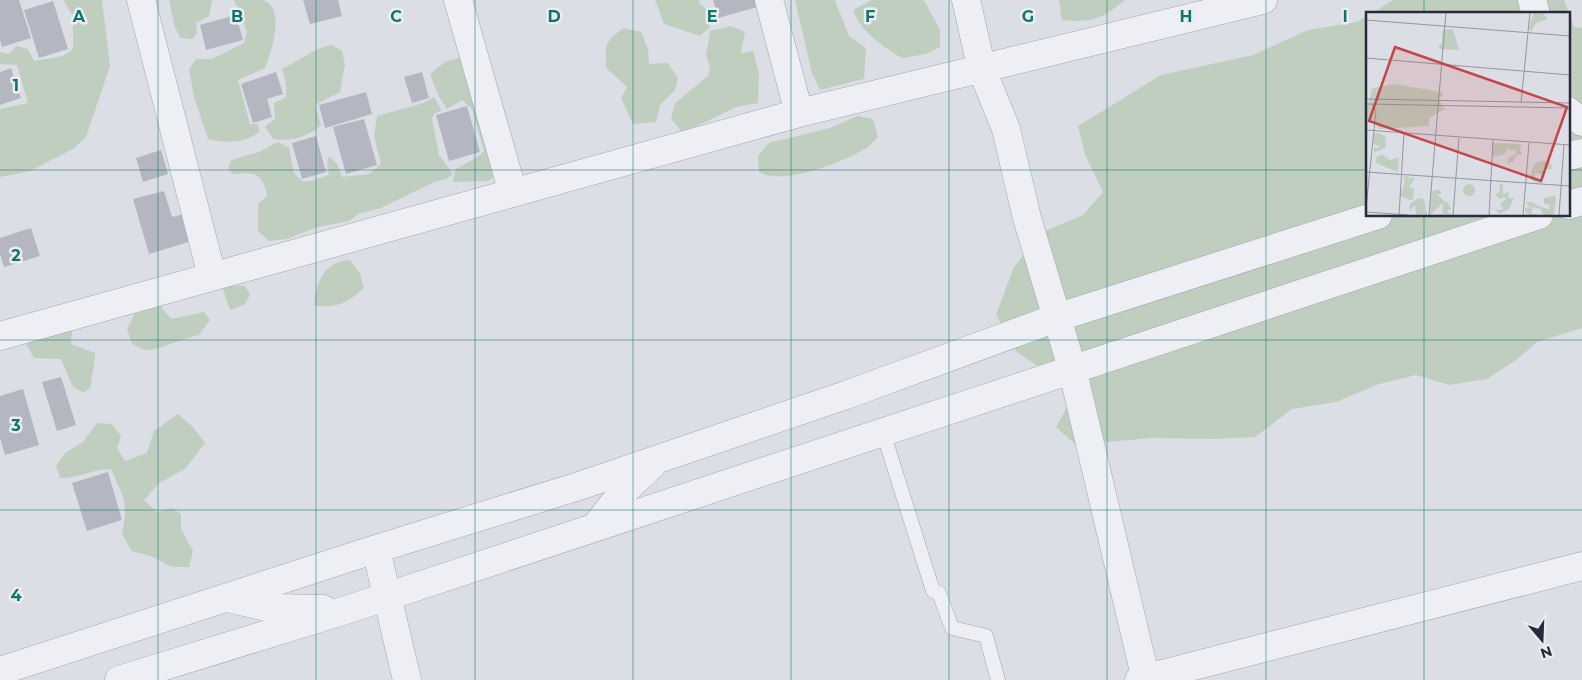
<svg xmlns="http://www.w3.org/2000/svg" width="1582" height="680" font-family="Montserrat,sans-serif">
<style>
.green{fill:#bfcebe}
.building{fill:#b4b7c1}
.lines{fill:none;stroke-linecap:round;stroke-linejoin:round}
.service-casing{stroke:#a2a5ae;stroke-width:15}
.minor-casing{stroke:#a2a5ae;stroke-width:29}
.service{stroke:#eeeff4;stroke-width:14}
.minor{stroke:#eeeff4;stroke-width:28}
.grid{fill:none;stroke:#0f766e;stroke-width:1;stroke-opacity:0.55}
.inset-road{fill:none;stroke:#9496a1;stroke-width:1}
.view{fill:#c34749;fill-opacity:0.15;stroke:#c34749;stroke-width:2.5}
.inset-edge{fill:none;stroke:#272b3a;stroke-width:2.5}
.grid-label{font-size:16px;text-anchor:middle;font-weight:bold;fill:#0f766e;stroke:#ebedf3;stroke-width:5;stroke-linejoin:round;paint-order:stroke}
</style>
<rect width="100%" height="100%" fill="#dcdee5"/>
<path class="green" d="M 63,0 L 102,0 L 110,66 L 86,137 L 73,149 L 30,171 L 0,177 L 0,109 L 28,103 L 17,65 L 0,64 L 0,52 L 9,54 L 16,46 L 28,49 L 34,61 L 63,56 L 73,49 L 73,16 Z
M 169,0 L 212,0 L 209,16 L 196,23 L 197,33 L 192,39 L 180,38 L 174,24 Z
M 234,0 C 242,0 253,0 262,0 C 287,6 271,53 265,68 L 238,80 L 250,124 L 257,124 L 260,131 C 245,144 226,143 208,139 L 194,97 L 189,69 L 196,59 L 212,59 L 244,43 L 247,32 Z
M 655,0 L 699,0 L 700,4 L 711,13 L 710,27 L 700,36 L 664,24 Z
M 795,0 L 835,0 L 849,36 L 866,48 L 864,79 L 820,90 L 812,73 Z
M 872,0 L 924,0 L 940,30 L 940,47 L 926,54 L 902,58 C 883,47 860,31 853,10 Z
M 1059,0 L 1125,0 C 1102,19 1092,23 1062,20 Z
M 1393,0 L 1564,0 L 1574,27 L 1582,28 L 1582,328 L 1537,342 L 1516,360 L 1487,379 L 1449,385 L 1416,375 L 1379,384 L 1336,402 L 1292,409 L 1255,437 L 1211,439 L 1151,438 L 1076,445 L 1056,427 L 1083,378 L 1056,379 L 1017,352 L 996,315 L 1014,267 L 1041,233 L 1083,215 L 1103,192 L 1085,155 L 1078,126 L 1161,75 L 1253,55 L 1308,30 L 1357,22 L 1367,16 L 1367,215 L 1568,215 L 1568,14 L 1371,14 Z
M 731,26 L 745,32 L 741,53 L 753,51 L 759,74 L 758,103 L 736,107 L 683,133 L 671,119 L 675,103 L 708,76 L 710,67 L 706,56 L 710,31 Z
M 624,28 L 641,32 L 648,49 L 649,64 L 668,63 L 678,78 L 675,90 L 660,105 L 656,122 L 633,124 L 621,98 L 627,87 L 606,68 C 605,46 605,40 624,28 Z
M 332,45 L 342,51 L 345,65 L 340,92 L 315,105 L 321,125 C 307,137 292,142 273,139 L 265,126 L 275,119 L 274,103 L 286,97 L 286,82 L 282,69 C 300,61 313,48 332,45 Z
M 471,54 L 504,171 L 488,181 L 453,182 L 455,170 C 465,163 477,159 484,151 L 472,109 L 462,100 L 447,109 L 438,95 L 430,74 L 445,62 Z
M 434,97 L 442,111 L 435,113 L 432,118 L 439,155 L 453,174 L 446,179 L 434,182 L 381,208 L 358,214 L 349,221 L 314,228 L 287,239 L 269,241 L 258,231 L 258,204 L 267,196 C 263,173 255,172 233,174 L 228,169 L 231,160 L 259,152 L 278,142 L 289,148 L 294,173 L 302,181 L 311,181 L 329,175 L 327,165 L 329,156 L 338,165 L 342,177 L 369,174 L 381,164 L 374,136 L 377,116 L 424,103 Z
M 857,116 L 873,119 L 878,137 C 873,142 869,147 863,150 C 841,163 781,186 759,172 L 758,156 L 769,143 L 830,128 Z
M 350,260 L 360,274 L 364,288 C 347,303 337,309 314,305 C 316,282 325,261 350,260 Z
M 221,284 L 245,286 L 250,295 L 245,304 L 230,310 Z
M 158,300 L 163,310 L 172,319 L 204,312 L 210,320 L 199,335 C 182,338 164,349 147,350 C 143,350 137,346 132,344 L 127,329 L 137,309 Z
M 58,321 L 72,332 L 71,344 L 95,353 C 95,366 91,375 91,387 L 84,393 L 73,387 L 61,359 L 34,358 L 26,344 L 35,328 Z
M 178,414 L 192,426 L 205,443 L 185,469 L 159,483 L 144,500 L 157,512 L 172,508 L 181,514 L 181,529 L 193,551 L 189,567 L 172,567 L 151,556 L 131,551 L 122,533 L 125,516 L 124,499 L 111,469 C 92,469 77,479 60,478 L 56,466 L 65,453 L 83,442 L 97,423 L 112,424 L 121,436 L 117,448 L 125,461 L 147,453 L 154,431 Z"/>
<path class="building" d="M 0,0 L 19,0 L 31,38 L 2,47 L 0,40 Z
M 303,0 L 338,0 L 342,16 L 310,24 Z
M 713,0 L 755,0 L 757,7 L 718,18 Z
M 53,1 L 68,49 L 39,58 L 24,10 Z
M 236,15 L 243,40 L 206,50 L 200,25 Z
M 11,68 L 21,98 L 0,105 L 0,72 Z
M 276,72 L 283,94 L 267,99 L 272,117 L 253,123 L 241,84 Z
M 422,72 L 429,98 L 412,103 L 404,77 Z
M 366,92 L 372,114 L 325,128 L 319,105 Z
M 467,106 L 480,152 L 449,161 L 436,115 Z
M 364,119 L 377,165 L 346,174 L 333,127 Z
M 316,136 L 326,172 L 302,179 L 292,143 Z
M 161,150 L 168,174 L 143,182 L 136,158 Z
M 164,191 L 172,217 L 184,214 L 192,241 L 149,254 L 133,199 Z
M 31,228 L 40,256 L 4,267 L 0,254 L 0,238 Z
M 61,377 L 76,425 L 57,431 L 42,382 Z
M 23,389 L 39,445 L 5,455 L 0,438 L 0,396 Z
M 108,472 L 122,520 L 87,531 L 72,483 Z"/>
<g class="lines">
<g class="service-casing">
<path id="service" d="M 883,432 L 933,591 L 939,593 L 952,628 L 986,636 L 998,680"/>
</g>
<g class="minor-casing">
<path id="minor" d="M 141,0 L 212,276
M 458,0 L 513,193
M 769,0 L 799,113
M 966,0 L 982,70 L 1006,129 L 1027,218 L 1072,368 L 1146,680
M 1532,0 L 1536,14
M 1568,111 L 1582,122
M 1568,156 L 1582,153
M 1568,205 L 1582,201
M 0,336 L 799,113 L 1263,0
M 596,526 L 621,494 L 652,465
M 376,549 L 407,680
M 228,598 L 271,608 L 323,609
M 0,671 L 376,549 L 579,486 L 846,395 L 1056,318 L 1378,215
M 119,680 L 349,609 L 1539,215
M 1139,680 L 1582,566"/>
</g>
<use href="#service" class="service"/>
<use href="#minor" class="minor"/>
</g>
<path class="grid" d="M 158,0 L 158,680M 316,0 L 316,680M 475,0 L 475,680M 633,0 L 633,680M 791,0 L 791,680M 949,0 L 949,680M 1107,0 L 1107,680M 1266,0 L 1266,680M 1424,0 L 1424,14M 0,170 L 1367,170M 1568,170 L 1582,170M 1424,215 L 1424,680M 0,340 L 1582,340M 0,510 L 1582,510"/>
<g transform="translate(1366 12)">
<rect width="204" height="204" fill="#dcdee5"/>
<path d="M 168,1 L 177,2 L 182,7 L 170,11 L 165,20 L 163,15 ZM 87,17 L 93,38 L 75,37 L 72,34 L 76,31 L 76,18 ZM 28,72 L 75,80 L 77,83 L 72,87 L 79,97 L 63,106 L 63,114 L 13,117 L 0,102 L 6,76 ZM 12,121 L 19,124 L 20,135 L 8,141 L 8,136 L 15,135 L 7,132 L 8,122 ZM 127,131 L 155,132 L 154,139 L 157,142 L 151,143 L 147,150 L 141,151 L 142,146 L 150,142 L 149,138 L 145,139 L 142,136 L 139,142 L 126,145 ZM 17,143 L 24,148 L 33,145 L 32,160 L 10,151 L 11,144 ZM 179,149 L 184,149 L 186,157 L 176,157 L 179,164 L 177,167 L 178,163 L 169,161 L 169,167 L 176,171 L 168,170 L 164,165 L 166,157 L 171,150 ZM 41,164 L 45,168 L 45,165 L 49,166 L 43,175 L 48,177 L 47,187 L 44,188 L 34,184 L 39,170 L 37,165 ZM97 178a6 6 0 1 1 12 0a6 6 0 1 1-12 0ZM 137,172 L 137,182 L 143,180 L 142,186 L 148,186 L 143,197 L 134,202 L 129,197 L 137,198 L 134,191 L 141,187 L 138,185 L 134,187 L 129,183 L 134,179 L 133,173 ZM 68,178 L 74,178 L 75,182 L 71,182 L 80,191 L 85,188 L 82,191 L 85,197 L 81,199 L 85,203 L 76,201 L 77,191 L 64,203 L 65,182 ZM 190,183 L 188,203 L 177,203 L 175,197 L 166,195 L 166,201 L 171,203 L 163,203 L 159,199 L 159,196 L 165,195 L 159,191 L 164,190 L 183,198 L 184,193 L 178,192 L 178,186 ZM 52,186 L 58,187 L 61,203 L 50,202 L 49,193 L 43,199 L 44,192 Z" fill="#bfcebe"/>
<path class="inset-road" d="M 0,8 L 204,24M 0,46 L 204,63M 0,87 L 204,91M 155,91 L 164,0M 0,92 L 204,96M 0,118 L 204,133M 0,160 L 204,174M 0,196 L 10,99 L 6,92M 0,200 L 42,203M 33,203 L 38,121M 63,203 L 80,0M 87,203 L 93,126M 123,203 L 127,128M 157,203 L 163,131M 193,203 L 198,133"/>
<path class="view" d="M 29,35 L 201,95 L 175,169 L 3,109 Z"/>
<rect width="204" height="204" class="inset-edge"/>
</g>
<g class="grid-label">
<text x="79" y="22">A</text>
<text x="237" y="22">B</text>
<text x="396" y="22">C</text>
<text x="554" y="22">D</text>
<text x="712" y="22">E</text>
<text x="870" y="22">F</text>
<text x="1028" y="22">G</text>
<text x="1186" y="22">H</text>
<text x="1345" y="22">I</text>
<text x="16" y="91">1</text>
<text x="16" y="261">2</text>
<text x="16" y="431">3</text>
<text x="16" y="601">4</text>
</g>
<g transform="translate(1542 640) rotate(161)" stroke="#ebedf3" stroke-width="4" paint-order="stroke">
<path d="M0-4L9 19L0 12L-9 19Z" fill="#272b3a"/>
<text y="-8" font-size="14" font-weight="bold" text-anchor="middle" fill="#272b3a">N</text>
</g>
</svg>
